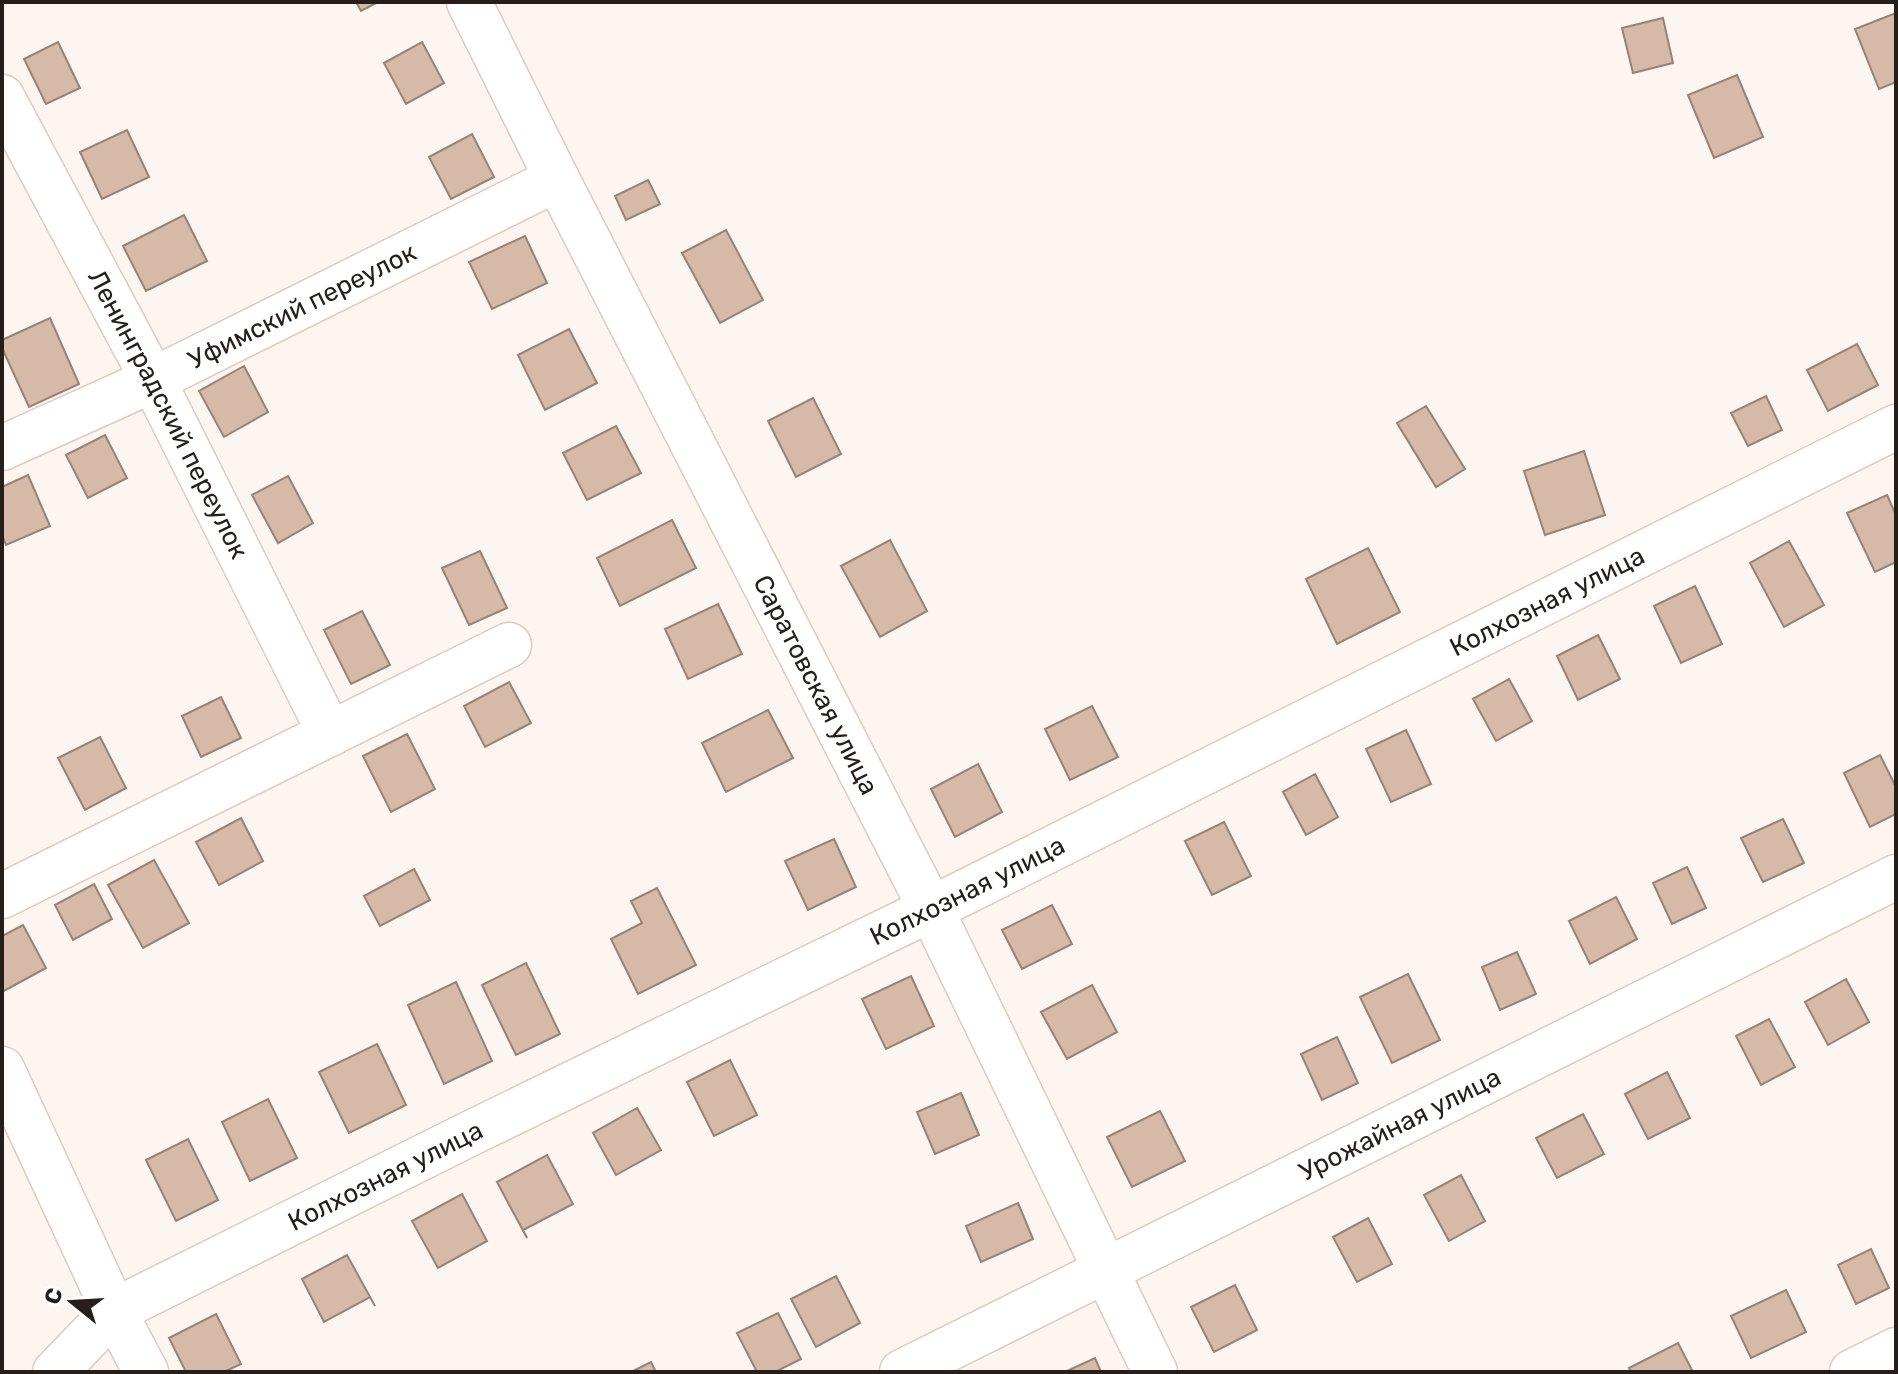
<svg xmlns="http://www.w3.org/2000/svg" width="1898" height="1374" font-family="Rubik,sans-serif">
<style>
.building{fill:#d7b9a7;stroke:#958378;stroke-width:2}
.lines{fill:none;stroke-linecap:round;stroke-linejoin:round}
.minor-casing{stroke:#dfcbbf;stroke-width:47}
.minor{stroke:#fff;stroke-width:44}
.labels{text-anchor:middle;dominant-baseline:central;stroke-width:8;stroke-linejoin:round;paint-order:stroke}
.street-label{font-size:26px;fill:#251e1a;stroke:#fff}
</style>
<rect width="100%" height="100%" fill="#fdf5f0"/>
<path class="building" d="M 356,2 L 378,2 L 361,11 Z
M 1896,13 L 1896,82 L 1879,89 L 1855,29 Z
M 1663,18 L 1673,63 L 1633,73 L 1622,28 Z
M 58,42 L 80,88 L 46,104 L 24,59 Z
M 422,42 L 444,83 L 406,104 L 384,63 Z
M 1737,75 L 1763,137 L 1714,158 L 1688,95 Z
M 127,130 L 149,177 L 102,199 L 80,152 Z
M 472,134 L 494,177 L 451,199 L 429,157 Z
M 648,180 L 660,204 L 626,220 L 615,196 Z
M 184,215 L 207,261 L 146,291 L 123,246 Z
M 726,230 L 763,300 L 720,323 L 682,253 Z
M 525,236 L 547,283 L 492,309 L 469,262 Z
M 50,318 L 79,384 L 29,407 L 2,348 L 2,340 Z
M 569,329 L 597,383 L 545,410 L 518,355 Z
M 1857,344 L 1878,385 L 1828,411 L 1807,370 Z
M 244,366 L 268,412 L 224,437 L 199,391 Z
M 1766,396 L 1782,430 L 1748,446 L 1731,413 Z
M 813,398 L 841,454 L 796,477 L 768,421 Z
M 1426,406 L 1465,469 L 1436,487 L 1397,423 Z
M 616,426 L 641,473 L 587,500 L 563,453 Z
M 105,435 L 127,478 L 88,498 L 66,455 Z
M 1584,451 L 1605,515 L 1545,535 L 1524,471 Z
M 28,475 L 50,526 L 6,545 L 2,535 L 2,487 Z
M 288,476 L 313,523 L 278,543 L 252,495 Z
M 1887,495 L 1896,515 L 1896,562 L 1875,572 L 1847,513 Z
M 672,520 L 696,568 L 620,606 L 597,558 Z
M 890,540 L 927,611 L 880,637 L 841,566 Z
M 1789,541 L 1824,605 L 1784,627 L 1750,563 Z
M 1368,548 L 1400,612 L 1337,644 L 1306,579 Z
M 480,551 L 507,608 L 469,625 L 442,568 Z
M 1695,586 L 1722,644 L 1681,663 L 1654,606 Z
M 718,604 L 742,654 L 688,679 L 665,629 Z
M 362,611 L 390,665 L 351,684 L 324,630 Z
M 1598,635 L 1620,679 L 1578,700 L 1557,656 Z
M 1509,679 L 1532,721 L 1496,741 L 1473,699 Z
M 509,682 L 531,723 L 485,747 L 464,706 Z
M 221,697 L 241,738 L 201,757 L 182,716 Z
M 1092,706 L 1118,757 L 1070,780 L 1045,729 Z
M 768,710 L 793,758 L 726,792 L 702,743 Z
M 1406,730 L 1431,784 L 1391,802 L 1366,749 Z
M 407,734 L 435,789 L 391,812 L 363,756 Z
M 100,737 L 126,788 L 85,810 L 58,758 Z
M 1880,755 L 1896,787 L 1896,814 L 1870,827 L 1844,773 Z
M 978,764 L 1002,812 L 955,837 L 931,789 Z
M 1315,774 L 1338,817 L 1306,835 L 1283,792 Z
M 241,818 L 263,861 L 219,885 L 196,842 Z
M 1783,819 L 1804,863 L 1763,882 L 1741,838 Z
M 1224,822 L 1251,876 L 1212,895 L 1185,841 Z
M 834,839 L 856,887 L 808,910 L 785,861 Z
M 154,860 L 189,923 L 143,948 L 108,885 Z
M 1687,867 L 1706,908 L 1672,924 L 1653,883 Z
M 414,869 L 430,900 L 380,926 L 364,896 Z
M 94,884 L 112,919 L 73,940 L 55,905 Z
M 657,888 L 696,965 L 638,994 L 611,939 L 642,923 L 631,901 Z
M 1616,897 L 1637,939 L 1590,964 L 1569,921 Z
M 1052,905 L 1072,944 L 1022,969 L 1002,930 Z
M 23,925 L 46,968 L 2,992 L 2,936 Z
M 1517,952 L 1536,994 L 1500,1010 L 1482,967 Z
M 526,963 L 560,1034 L 516,1055 L 482,985 Z
M 1408,974 L 1440,1040 L 1392,1063 L 1360,997 Z
M 911,976 L 934,1026 L 886,1049 L 862,999 Z
M 1846,979 L 1869,1022 L 1828,1045 L 1805,1002 Z
M 456,982 L 492,1061 L 444,1084 L 408,1005 Z
M 1092,985 L 1117,1032 L 1067,1059 L 1041,1012 Z
M 1769,1019 L 1795,1067 L 1761,1085 L 1736,1036 Z
M 1337,1037 L 1358,1083 L 1322,1100 L 1301,1054 Z
M 377,1044 L 406,1105 L 349,1133 L 319,1072 Z
M 730,1060 L 757,1115 L 714,1136 L 687,1082 Z
M 1667,1072 L 1690,1118 L 1648,1139 L 1625,1094 Z
M 961,1093 L 979,1135 L 935,1154 L 917,1112 Z
M 268,1099 L 297,1158 L 250,1181 L 222,1122 Z
M 637,1108 L 661,1150 L 616,1175 L 593,1133 Z
M 1160,1111 L 1185,1161 L 1132,1187 L 1107,1137 Z
M 1583,1114 L 1604,1154 L 1557,1178 L 1536,1138 Z
M 188,1139 L 218,1200 L 176,1221 L 146,1160 Z
M 547,1155 L 573,1204 L 523,1230 L 527,1238 L 497,1182 Z
M 1461,1175 L 1485,1221 L 1449,1241 L 1424,1195 Z
M 462,1194 L 487,1241 L 438,1268 L 412,1221 Z
M 1018,1203 L 1033,1239 L 981,1262 L 966,1226 Z
M 1368,1218 L 1392,1264 L 1357,1282 L 1333,1237 Z
M 1871,1249 L 1889,1288 L 1856,1304 L 1838,1265 Z
M 347,1255 L 375,1306 L 370,1297 L 324,1322 L 302,1279 Z
M 836,1276 L 860,1323 L 816,1347 L 791,1299 Z
M 1235,1285 L 1257,1330 L 1214,1352 L 1191,1307 Z
M 1786,1290 L 1806,1332 L 1751,1358 L 1731,1316 Z
M 778,1313 L 801,1359 L 775,1372 L 757,1372 L 737,1333 Z
M 216,1314 L 241,1364 L 224,1372 L 186,1372 L 169,1338 Z
M 1678,1343 L 1693,1372 L 1631,1372 L 1629,1368 Z
M 1095,1358 L 1101,1372 L 1065,1372 Z
M 651,1362 L 656,1372 L 631,1372 Z"/>
<g class="lines">
<g class="minor-casing">
<g id="minor">
<path id="s1" d="M 469,2 L 557,179 L 931,909 L 1155,1372"/>
<path id="s2" d="M 2,97 L 153,380 L 330,734"/>
<path id="s3" d="M 2,448 L 153,380 L 557,179"/>
<path d="M 2,896 L 509,645"/>
<path d="M 2,1069 L 114,1311 L 146,1372"/>
<path id="s4" d="M 55,1372 L 114,1311 L 469,1134 L 931,909 L 1896,427"/>
<path id="s5" d="M 902,1372 L 1896,877"/>
<path d="M 1852,1372 L 1896,1350"/>
</g>
</g>
<use href="#minor" class="minor"/>
</g>
<g class="labels">
<g class="street-label">
<text stroke="none"><textPath href="#s3" startOffset="332">Уфимский переулок</textPath></text>
<text stroke="none"><textPath href="#s2" startOffset="358">Ленинградский переулок</textPath></text>
<text stroke="none"><textPath href="#s4" startOffset="1684">Колхозная улица</textPath></text>
<text stroke="none"><textPath href="#s1" startOffset="766">Саратовская улица</textPath></text>
<text stroke="none"><textPath href="#s4" startOffset="1036">Колхозная улица</textPath></text>
<text stroke="none"><textPath href="#s5" startOffset="556">Урожайная улица</textPath></text>
<text stroke="none"><textPath href="#s4" startOffset="388">Колхозная улица</textPath></text>
</g>
</g>
<rect width="1898" height="1374" fill="none" stroke="#251e1a" stroke-width="8"/>
<g transform="translate(72 1302) rotate(288)" stroke="#ffffff" stroke-width="6" paint-order="stroke">
<path d="M0-6L14 30L0 20L-14 30Z" fill="#251e1a"/>
<text y="-12" font-size="22" font-weight="bold" text-anchor="middle" fill="#251e1a">С</text>
</g>
</svg>
